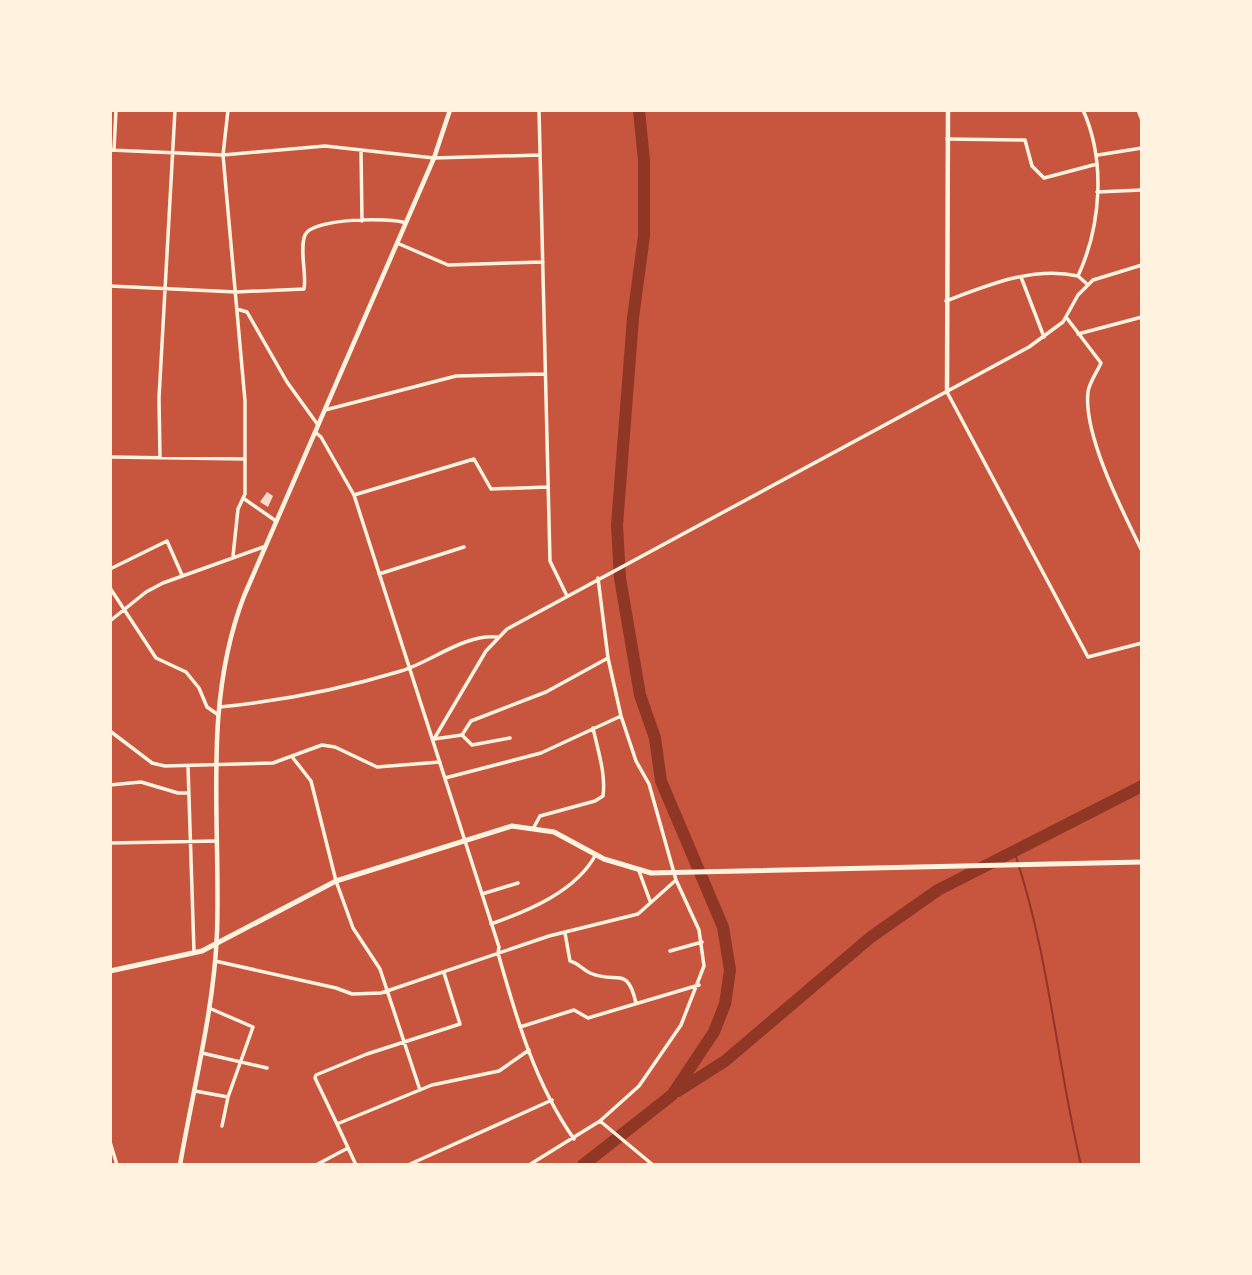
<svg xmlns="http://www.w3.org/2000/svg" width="1252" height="1275" font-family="'PT Serif',serif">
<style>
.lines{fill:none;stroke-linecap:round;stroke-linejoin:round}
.stream{stroke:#8f3625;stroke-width:2}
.river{stroke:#8f3625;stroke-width:12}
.building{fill:#f7dbc8}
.minor{stroke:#fff3e0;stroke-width:3.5}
.tertiary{stroke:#fff3e0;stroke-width:4.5}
.primary{stroke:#fff3e0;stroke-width:5}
</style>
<rect width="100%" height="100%" fill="#c8553d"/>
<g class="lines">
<path class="stream" d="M 1014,851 C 1049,953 1056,1059 1081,1165"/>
<path class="river" d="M 678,1091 L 725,1061 L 871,937 L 938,890 L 1142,786
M 583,1165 L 672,1095 L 714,1032 L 725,1004 L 730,970 L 723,927 L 661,781 L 655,738 L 640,695 L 620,578 L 617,525 L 633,318 L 644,236 L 644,161 L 639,110"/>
</g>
<path class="building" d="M 267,492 L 273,496 L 268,507 L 260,502 Z"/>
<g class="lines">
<path class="minor" d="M 228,110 L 223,155 L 245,401 L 245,494 L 238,509 L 233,556
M 539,110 L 550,561 L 567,596
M 1083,110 C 1106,161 1101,226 1078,276 L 1087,284
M 1138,110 L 1142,120
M 947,139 L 1025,140 L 1032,166 L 1044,178 L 1097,164
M 110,150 L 223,155 L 325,146 L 434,158 L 540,155
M 114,150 L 116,110
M 361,150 L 362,221
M 1098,155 L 1142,148
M 1097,192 L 1142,190
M 397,243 L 448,265 L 543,262
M 1021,277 L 1044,337
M 110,286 L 236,292 L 304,289 C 307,274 299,250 305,235 C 312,218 391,217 406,223
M 946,301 C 988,285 1033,266 1078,276
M 237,309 L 247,312 L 287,382 L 318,425
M 1066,317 L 1101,363 C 1097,372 1089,383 1088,392 C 1083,435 1123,512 1142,551
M 1078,334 L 1142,317
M 947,392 L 1088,657 L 1142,643
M 325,410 L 456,376 L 545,374
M 315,432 L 321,437 L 354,495 L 499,947 L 498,953 C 516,1017 535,1084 574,1139
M 110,457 L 245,459
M 160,458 L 159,398 L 175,110
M 354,495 L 474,459 L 491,489 L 548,487
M 243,498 L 276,521
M 110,569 L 167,541 L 182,575
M 379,574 L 464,547
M 110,588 L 156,658 L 186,672 L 199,688 L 207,707 L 217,714
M 110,621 L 146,592 L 163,583 L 266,546
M 220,707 C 280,701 342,689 401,671 C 431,662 464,634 497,637
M 110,731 L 152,763 L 165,766 L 273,763 L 322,745 L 335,747 L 377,767 L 440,762
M 462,735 L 472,745 L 510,738
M 434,739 L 486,651 L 507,629 L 1029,347 L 1063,322 L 1078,295 L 1093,280 L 1142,265
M 434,739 L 462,735 L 471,721 L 546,692 L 608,658
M 293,758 L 311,781 L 336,881 L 353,928 L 380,969 L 420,1090
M 188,766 L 194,952
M 445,778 L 541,753 L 621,716
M 110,785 L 141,782 L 178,793 L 189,793
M 534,827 L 540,816 L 595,801 L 603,796 C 606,774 598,751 593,728
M 110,843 L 217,841
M 639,871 L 650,901
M 482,894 L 518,883
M 491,924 C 528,911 577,891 596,854
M 565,933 L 570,961 C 578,963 582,969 590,973 C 617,985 627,964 636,1003
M 670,951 L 702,942
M 215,961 L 336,988 L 352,994 L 381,993 L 549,936 L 638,914 L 676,880
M 209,1008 L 253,1027 L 228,1097 L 222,1126
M 520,1027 L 574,1010 L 588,1018 L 699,985
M 202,1053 L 267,1068
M 195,1091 L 228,1097
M 600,1121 L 653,1165
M 337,1124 L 315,1078 L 316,1075 L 367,1054 L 460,1024 L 444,973
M 110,1142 L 117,1165
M 316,1165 L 348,1148
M 356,1165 L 337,1124 L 432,1085 L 499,1071 L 529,1050
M 408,1165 L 552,1100
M 529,1165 L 600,1121 L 639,1086 L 681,1025 L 704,966 L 699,930 L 676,880 L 649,784 L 636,761 L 621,716 L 608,658 L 598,578"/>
<path class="tertiary" d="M 947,392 L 948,110
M 180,1165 C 193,1089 214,1010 217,933 C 221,818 202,706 244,596 L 434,158 L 450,110"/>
<path class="primary" d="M 110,971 L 202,951 L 336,881 L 512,826 L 554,832 L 604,859 L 651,873 L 1142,862"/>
</g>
<rect width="1252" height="1275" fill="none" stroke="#fff3e0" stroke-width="224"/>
</svg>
